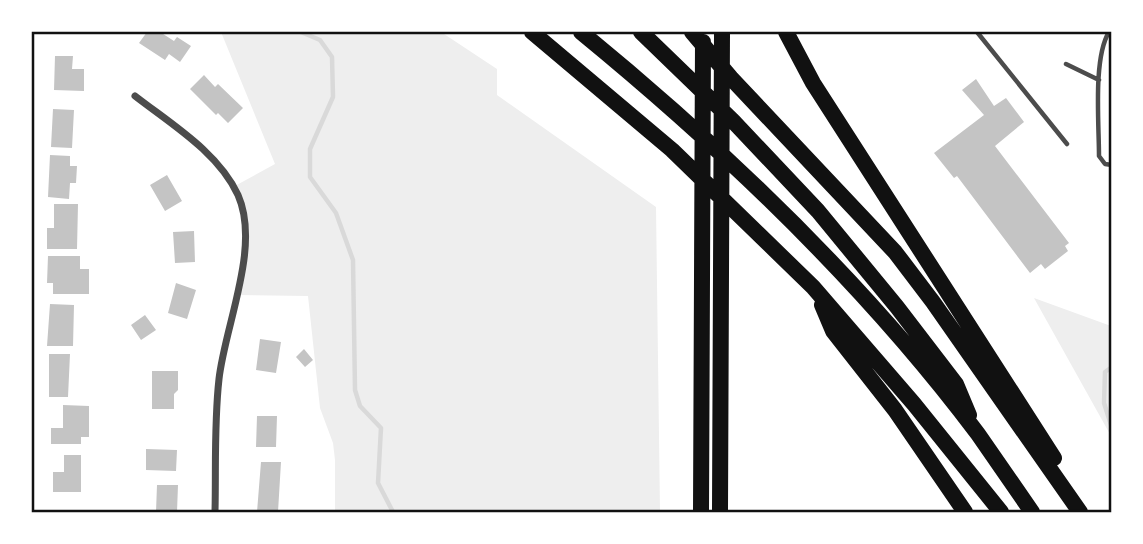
<svg xmlns="http://www.w3.org/2000/svg" width="1143" height="544" font-family="Arial,sans-serif">
<style>
.green{fill:#eee}
.lines{fill:none;stroke-linecap:round;stroke-linejoin:round}
.stream{stroke:#d9d9d9;stroke-width:4.5}
.building{fill:#c4c4c4}
.service{stroke:#4c4c4c;stroke-width:4.5}
.minor{stroke:#4c4c4c;stroke-width:7}
.motorway{stroke:#111;stroke-width:16}
.neatline{fill:none;stroke:#111;stroke-width:2.5}
</style>
<rect width="100%" height="100%" fill="#fff"/>
<path class="green" d="M 221,32 L 441,32 L 497,69 L 497,95 L 656,207 L 660,512 L 335,512 L 335,460 L 333,443 L 320,408 L 308,296 L 237,295 L 246,231 L 233,187 L 275,164 Z
M 1034,298 L 1111,326 L 1111,436 Z"/>
<g class="lines">
<path class="stream" d="M 301,32 L 320,40 L 332,57 L 333,97 L 310,149 L 310,177 L 336,213 L 353,260 L 355,390 L 360,406 L 381,428 L 378,483 L 393,512
M 1112,367 L 1105,372 L 1104,403 L 1112,428"/>
</g>
<path class="building" d="M 147,32 L 160,32 L 174,41 L 177,37 L 191,46 L 180,62 L 169,54 L 165,60 L 139,43 Z
M 55,56 L 73,56 L 72,69 L 84,69 L 84,91 L 54,90 Z
M 204,75 L 215,87 L 218,84 L 243,108 L 228,123 L 218,113 L 216,115 L 190,89 Z
M 976,79 L 994,106 L 1006,98 L 1024,122 L 995,146 L 1069,243 L 1065,246 L 1068,251 L 1045,269 L 1041,264 L 1030,273 L 957,176 L 954,178 L 934,153 L 984,115 L 962,90 Z
M 53,109 L 74,110 L 72,148 L 51,147 Z
M 50,155 L 70,156 L 70,166 L 77,166 L 76,183 L 70,183 L 69,199 L 48,197 Z
M 167,175 L 182,201 L 165,211 L 150,185 Z
M 54,204 L 78,204 L 77,249 L 47,249 L 47,228 L 54,228 Z
M 194,231 L 195,262 L 175,263 L 173,232 Z
M 48,256 L 80,256 L 80,269 L 89,269 L 89,294 L 53,294 L 53,283 L 47,283 Z
M 176,283 L 196,290 L 187,319 L 168,313 Z
M 50,304 L 74,305 L 73,346 L 47,346 Z
M 145,315 L 156,330 L 141,340 L 131,325 Z
M 260,339 L 281,342 L 276,373 L 256,370 Z
M 304,349 L 313,360 L 305,367 L 296,357 Z
M 49,354 L 70,354 L 68,397 L 49,397 Z
M 152,371 L 178,371 L 178,390 L 174,394 L 174,409 L 152,409 Z
M 63,405 L 89,406 L 89,437 L 81,437 L 81,444 L 51,444 L 51,428 L 63,428 Z
M 257,416 L 277,416 L 276,447 L 256,447 Z
M 146,449 L 177,450 L 176,471 L 146,470 Z
M 64,455 L 81,455 L 81,492 L 53,492 L 53,472 L 64,472 Z
M 261,462 L 281,462 L 278,512 L 257,512 Z
M 157,485 L 178,485 L 177,512 L 156,512 Z"/>
<g class="lines">
<path class="service" d="M 977,32 L 1067,144
M 1109,32 C 1093,58 1099,123 1099,156 L 1105,164 L 1112,165
M 1066,64 L 1099,80"/>
<path class="minor" d="M 135,96 C 171,124 218,152 238,195 C 261,247 225,325 219,379 C 214,423 216,468 215,512"/>
<path class="motorway" d="M 532,32 L 672,150 L 813,287 L 914,404 L 1001,512
M 581,32 C 725,150 866,285 978,434 C 996,460 1014,486 1032,512
M 641,32 L 733,121 L 818,211 L 897,307 L 956,384 L 969,415
M 692,32 L 731,78 L 895,252 L 933,302 L 1080,512
M 786,32 L 813,83 L 1054,458
M 822,305 L 833,331 L 895,410 L 965,512
M 701,512 L 703,42
M 720,512 L 722,32"/>
</g>
<rect width="1143" height="544" fill="none" stroke="#ffffff" stroke-width="66"/>
<rect x="33" y="33" width="1077" height="478" class="neatline"/>
</svg>
